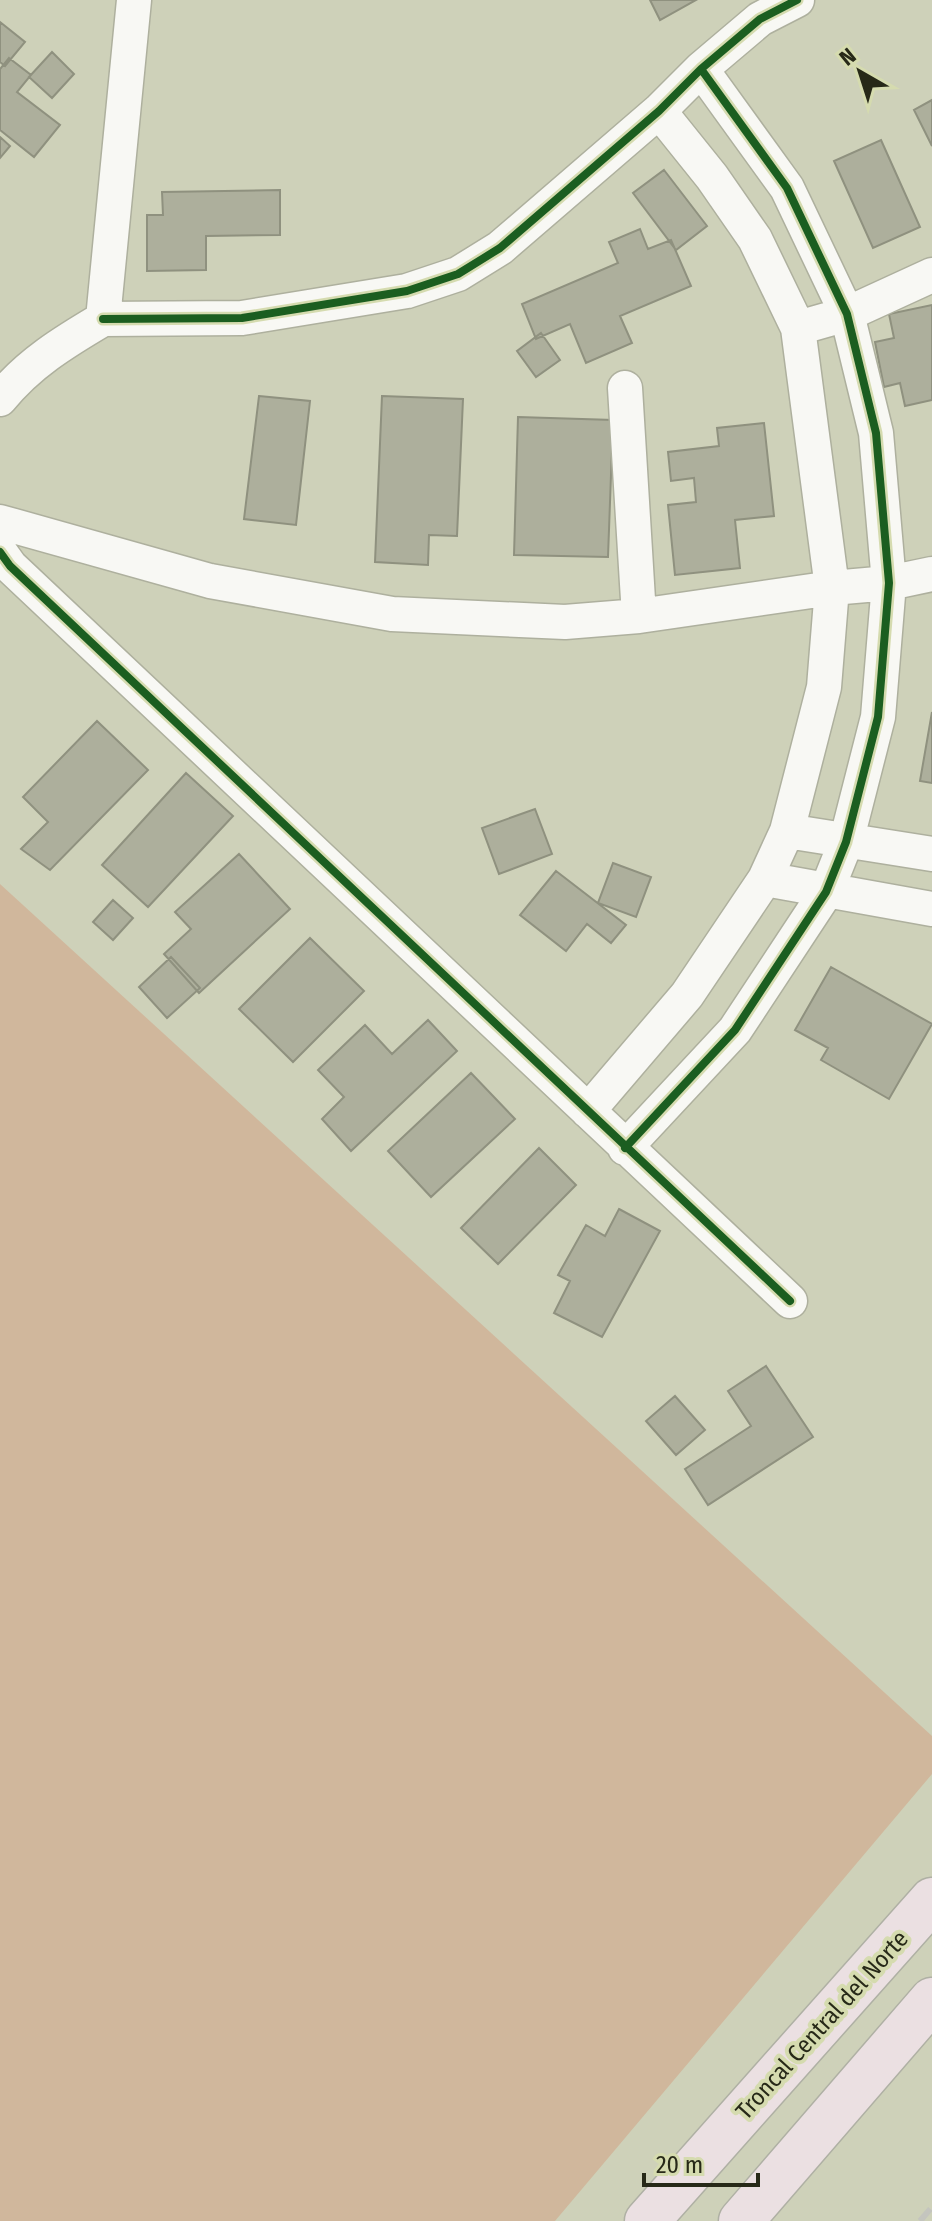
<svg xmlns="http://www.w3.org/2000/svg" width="932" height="2221" font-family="'Fira Sans Condensed',sans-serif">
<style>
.green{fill:#d0b79c}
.building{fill:#adaf9c;stroke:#8f917f;stroke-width:2}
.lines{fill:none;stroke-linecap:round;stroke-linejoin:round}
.minor-casing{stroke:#aeb09e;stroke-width:37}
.trunk-casing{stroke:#afb0a4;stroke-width:47}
.minor{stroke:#f8f8f4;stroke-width:34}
.trunk{stroke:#ebe0e2;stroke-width:44}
.rail{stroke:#c4c5be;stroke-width:6;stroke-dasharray:16 8;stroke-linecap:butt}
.cycleway-casing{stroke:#d5dbaf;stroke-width:13}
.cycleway{stroke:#1b5e20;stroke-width:8}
.labels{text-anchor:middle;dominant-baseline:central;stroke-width:8;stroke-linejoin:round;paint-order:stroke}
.street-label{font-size:24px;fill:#272918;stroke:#d5dbaf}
</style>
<rect width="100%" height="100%" fill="#ced1b9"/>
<path class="green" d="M 0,884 L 932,1736 L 932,1774 L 555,2221 L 0,2221 Z"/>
<path class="building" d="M 650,0 L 696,0 L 660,20 Z
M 0,22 L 25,42 L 5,66 L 0,62 Z
M 52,52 L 74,74 L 52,98 L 29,77 Z
M 9,58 L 31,75 L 17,92 L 60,125 L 34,157 L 0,130 L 0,69 Z
M 932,100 L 932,146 L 914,110 Z
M 0,137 L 10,146 L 0,158 Z
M 881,140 L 920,227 L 873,248 L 834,161 Z
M 664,170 L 707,226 L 676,250 L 633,193 Z
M 280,190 L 280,235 L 206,236 L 206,270 L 147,271 L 147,215 L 163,215 L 162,192 Z
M 640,229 L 648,249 L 671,240 L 691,286 L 620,316 L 632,343 L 586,363 L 570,324 L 536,339 L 522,304 L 618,263 L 609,242 Z
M 932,305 L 932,400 L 905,406 L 900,383 L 884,387 L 875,342 L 894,338 L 889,314 Z
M 541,333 L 560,360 L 536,377 L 517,351 Z
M 259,396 L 310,401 L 296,525 L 244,519 Z
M 382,396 L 463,399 L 457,536 L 429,535 L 428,565 L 375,562 Z
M 518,417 L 613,420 L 608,557 L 514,555 Z
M 764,423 L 774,516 L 735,520 L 740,568 L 675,575 L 668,505 L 696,502 L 694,478 L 671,481 L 668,452 L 719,446 L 717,428 Z
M 932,712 L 932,783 L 920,781 Z
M 97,721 L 148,770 L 50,870 L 21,849 L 48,822 L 23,797 Z
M 186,773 L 233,816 L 148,907 L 102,865 Z
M 535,809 L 552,854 L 499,874 L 482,828 Z
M 239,854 L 290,909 L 199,993 L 164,954 L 191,929 L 175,912 Z
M 613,863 L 651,877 L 636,917 L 598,903 Z
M 556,871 L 626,925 L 611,943 L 587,924 L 566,951 L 520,915 Z
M 113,900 L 133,918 L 113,940 L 93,922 Z
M 310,938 L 364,991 L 293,1062 L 239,1009 Z
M 171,957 L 200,988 L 167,1018 L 139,987 Z
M 831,967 L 932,1024 L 889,1099 L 821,1060 L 828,1048 L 795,1030 Z
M 428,1020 L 457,1051 L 351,1151 L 322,1119 L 344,1097 L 318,1070 L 365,1025 L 392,1054 Z
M 471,1073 L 515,1119 L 431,1197 L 388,1151 Z
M 539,1148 L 576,1185 L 498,1264 L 461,1228 Z
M 619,1209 L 660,1231 L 602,1337 L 554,1313 L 570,1281 L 558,1275 L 586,1225 L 605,1236 Z
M 766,1366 L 813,1437 L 708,1505 L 685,1469 L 751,1426 L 728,1391 Z
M 675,1396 L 705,1430 L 676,1455 L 646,1421 Z"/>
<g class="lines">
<g class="minor-casing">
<path id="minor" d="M 103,319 L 242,318 L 407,291 L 458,274 L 500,248 L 659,111 L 701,69 L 760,19 L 797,0
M 798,328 L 847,314 L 932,275
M 625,388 L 639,616
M 0,399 C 28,364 64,342 103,319 L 134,0
M 0,522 L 210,581 L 392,614 L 565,622 L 639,616 L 832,588 L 889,583 L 932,574
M 0,552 L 10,566 L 790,1301
M 787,831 L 932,854
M 765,879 L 932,909
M 588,1111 L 687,995 L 765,879 L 787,831 L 824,687 L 832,588 L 798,328 L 755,239 L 712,177 L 659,111
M 625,1148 L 735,1030 L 826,892 L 846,842 L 878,717 L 889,583 L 876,433 L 847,314 L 787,188 L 701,69"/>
</g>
<g class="trunk-casing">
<path id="trunk" d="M 647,2221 L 932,1900
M 741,2221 L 932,2000"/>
</g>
<use href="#minor" class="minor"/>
<use href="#trunk" class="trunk"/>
<path class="rail" d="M 920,2221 L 932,2207"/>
<g class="cycleway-casing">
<path id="cycleway" d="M 103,319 L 242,318 L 407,291 L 458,274 L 500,248 L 659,111 L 701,69 L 760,19 L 797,0
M 0,552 L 10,566 L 790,1301
M 625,1148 L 735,1030 L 826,892 L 846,842 L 878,717 L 889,583 L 876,433 L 847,314 L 787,188 L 701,69"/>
</g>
<use href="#cycleway" class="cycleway"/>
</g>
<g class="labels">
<g class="street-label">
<text transform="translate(822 2025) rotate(-48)">Troncal Central del Norte</text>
</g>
</g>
<g transform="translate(860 72) rotate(321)" stroke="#d5dbaf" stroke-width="6" paint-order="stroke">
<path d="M0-6L14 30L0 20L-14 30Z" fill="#272918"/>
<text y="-12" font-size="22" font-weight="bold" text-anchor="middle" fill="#272918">N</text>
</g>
<path d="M644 2173v12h114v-12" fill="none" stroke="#272918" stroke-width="4"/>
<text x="656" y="2173" font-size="24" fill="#272918" stroke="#d5dbaf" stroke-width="6" paint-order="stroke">20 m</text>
</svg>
